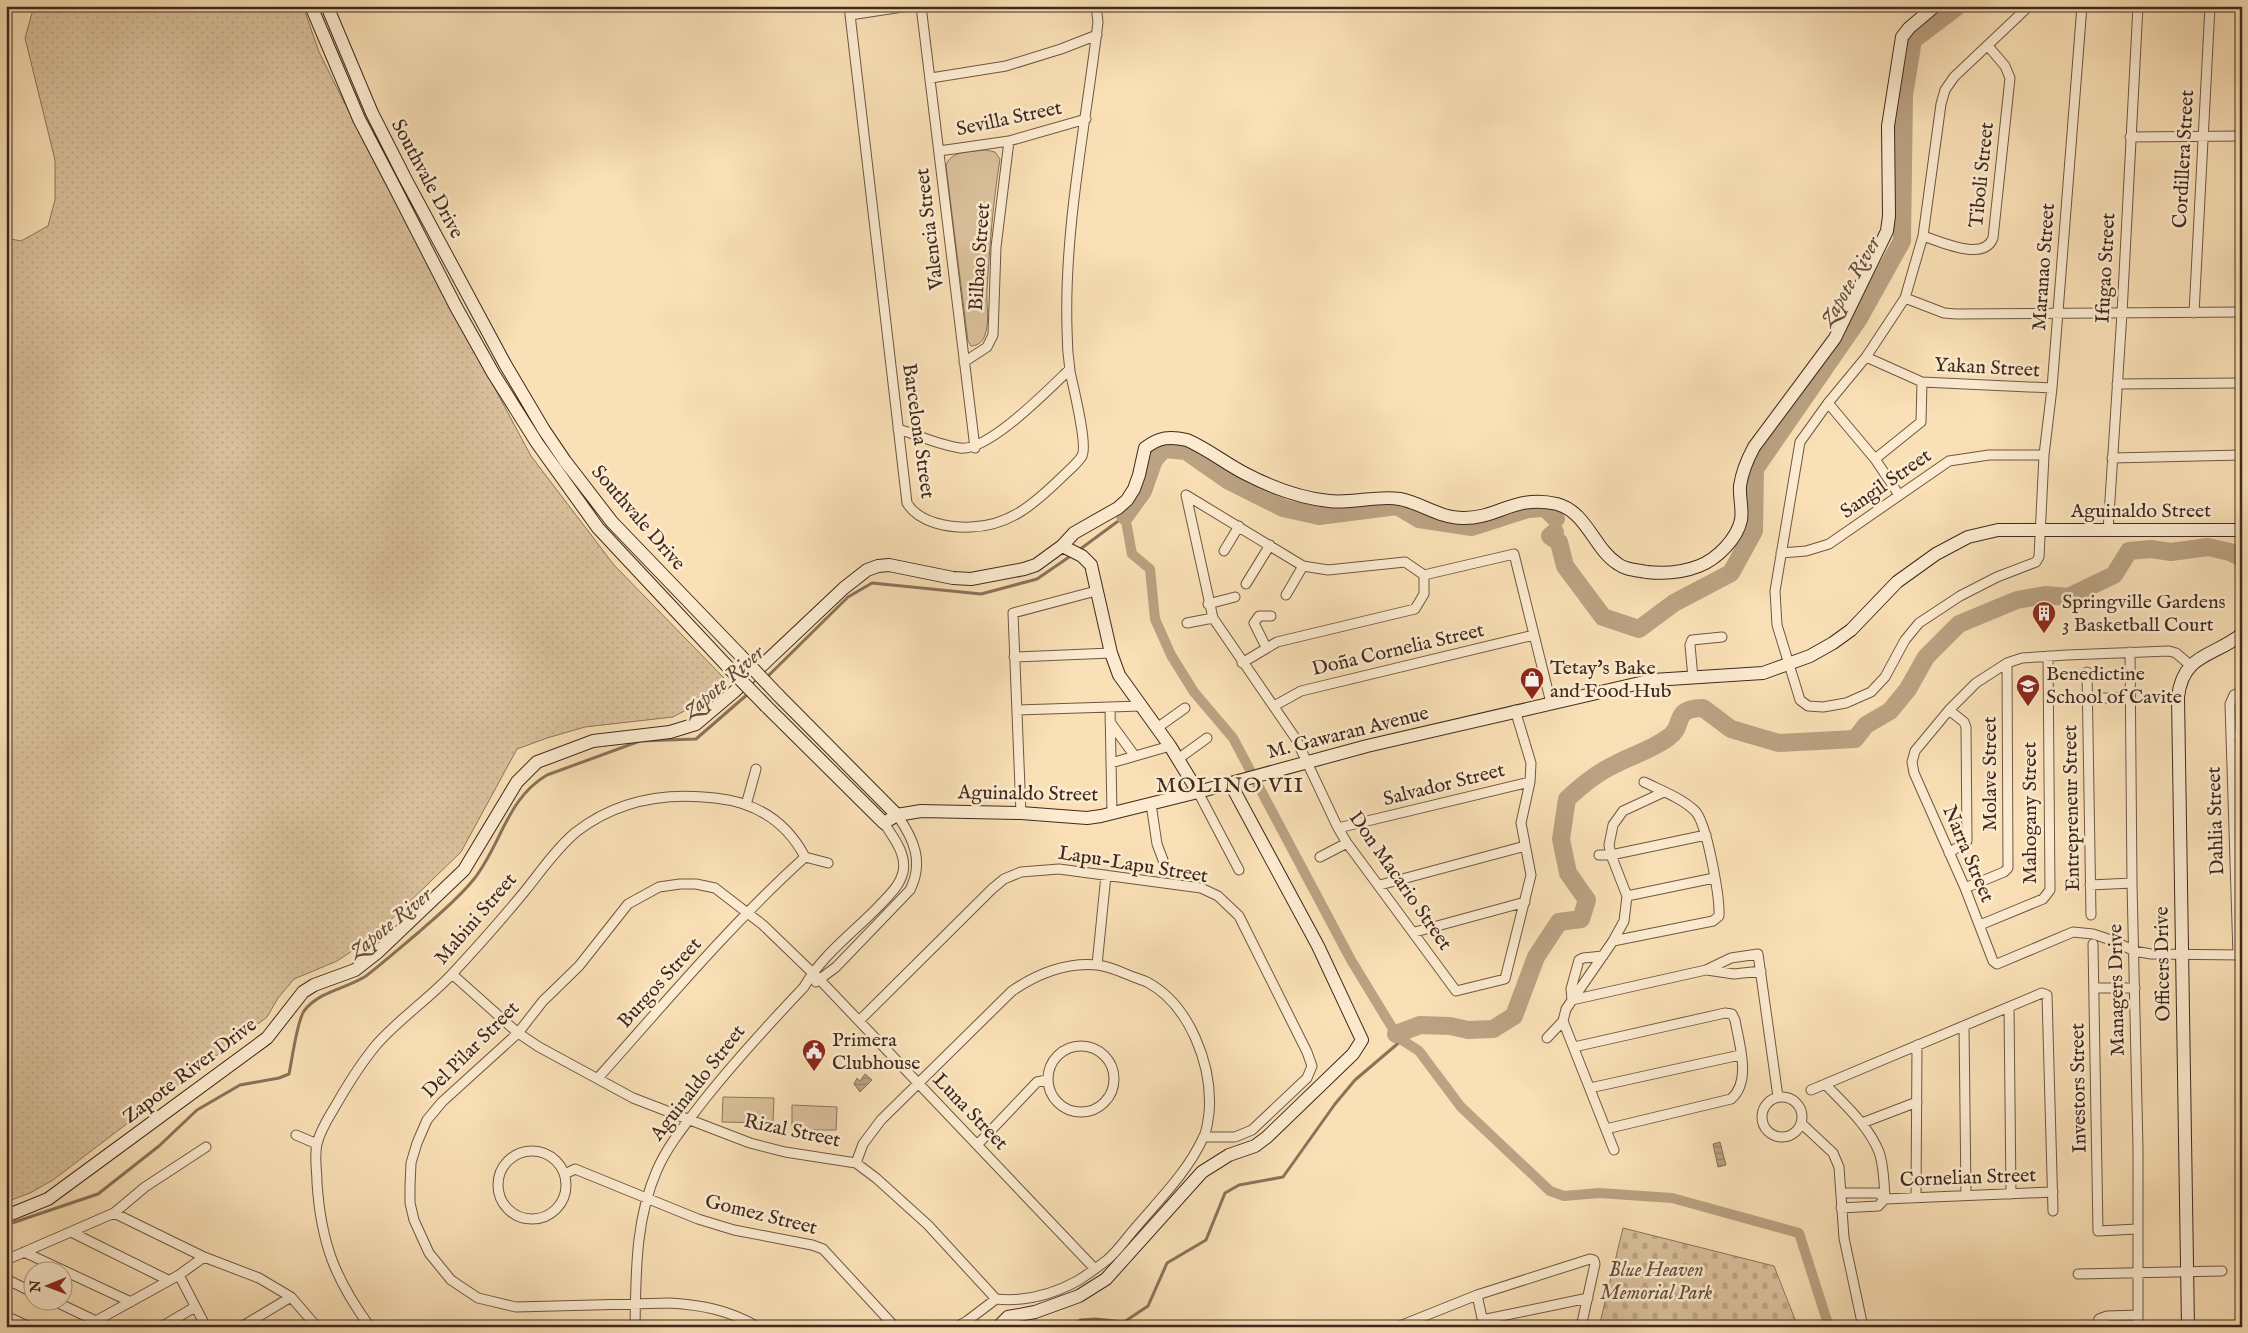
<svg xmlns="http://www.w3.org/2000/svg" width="2248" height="1333" font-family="'IM FELL English',serif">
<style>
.grass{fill:url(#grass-dots);stroke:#8c755c}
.cemetery{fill:url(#cemetery-stones);stroke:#8c755c}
.park{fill:#dac19c;stroke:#8c755c}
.water{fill:url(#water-rules);stroke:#89725a}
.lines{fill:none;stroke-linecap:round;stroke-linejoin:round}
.stream{stroke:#89725a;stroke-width:3}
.canal{stroke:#baa282;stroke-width:10}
.river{stroke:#baa282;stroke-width:18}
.street-casing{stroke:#6e5743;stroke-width:11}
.secondary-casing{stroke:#3f291d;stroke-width:14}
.street{stroke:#fcebd0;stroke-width:9}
.secondary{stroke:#fcebd0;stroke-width:12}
.secondary-bridge-casing{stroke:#3f291d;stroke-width:14;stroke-linecap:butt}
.secondary-bridge{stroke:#fcebd0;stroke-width:12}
.labels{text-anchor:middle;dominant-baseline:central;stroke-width:5;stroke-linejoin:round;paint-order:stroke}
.street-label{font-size:20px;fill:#3f291d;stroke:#fcebd0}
.poi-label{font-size:20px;fill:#3f291d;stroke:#fcebd0;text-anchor:start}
.park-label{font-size:20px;font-style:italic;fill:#664f3d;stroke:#fcebd0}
.water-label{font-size:21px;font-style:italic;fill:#644d3b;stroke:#fcebd0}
.quarter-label{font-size:22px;letter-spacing:1px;fill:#3f291d;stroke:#fcebd0}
</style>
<defs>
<pattern id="grass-dots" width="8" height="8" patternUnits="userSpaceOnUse" patternTransform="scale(1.25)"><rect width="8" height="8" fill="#dac19c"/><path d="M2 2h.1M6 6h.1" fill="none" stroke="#bca686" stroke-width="1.8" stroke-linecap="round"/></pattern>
<pattern id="cemetery-stones" width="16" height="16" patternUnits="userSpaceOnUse" patternTransform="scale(1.25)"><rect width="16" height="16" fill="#dac19c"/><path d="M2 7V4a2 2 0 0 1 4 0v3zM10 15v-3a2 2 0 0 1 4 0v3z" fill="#bca686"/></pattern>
<pattern id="water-rules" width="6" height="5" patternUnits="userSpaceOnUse" patternTransform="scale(1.25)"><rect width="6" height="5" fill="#baa282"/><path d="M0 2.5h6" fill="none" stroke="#99846a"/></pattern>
</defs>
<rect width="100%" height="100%" fill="#fae0b6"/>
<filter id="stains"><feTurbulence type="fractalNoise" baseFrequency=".004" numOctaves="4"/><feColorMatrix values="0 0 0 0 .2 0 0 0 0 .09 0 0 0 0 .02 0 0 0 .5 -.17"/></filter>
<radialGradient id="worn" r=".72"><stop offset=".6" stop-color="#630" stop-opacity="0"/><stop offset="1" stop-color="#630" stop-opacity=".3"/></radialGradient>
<path class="grass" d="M 34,6 L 303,6 L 319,52 L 376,166 L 531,456 L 614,565 L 724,678 L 688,709 L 673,717 L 585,727 L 547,738 L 517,749 L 461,852 L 373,937 L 337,961 L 294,979 L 278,998 L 267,1017 L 53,1180 L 30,1193 L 6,1202 L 6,238 L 21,241 L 48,226 L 55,200 L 55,160 L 25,38 Z"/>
<path class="cemetery" d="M 1623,1228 L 1774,1266 L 1798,1327 L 1599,1327 Z"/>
<path class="park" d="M 986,150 L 995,152 L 1000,159 C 993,202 990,245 987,289 C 986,303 990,322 985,335 C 983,341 978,346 971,346 L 968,341 L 946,166 C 950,150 972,152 986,150 Z
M 2242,739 L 2242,828 L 2237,829 L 2235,742 Z
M 723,1097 L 774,1098 L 773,1123 L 722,1122 Z
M 792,1105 L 837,1107 L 836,1130 L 792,1130 Z"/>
<path class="water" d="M 865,1074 L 872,1080 L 860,1092 L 854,1084 L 857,1078 L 860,1081 Z
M 1720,1142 L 1726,1165 L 1718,1167 L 1713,1144 Z"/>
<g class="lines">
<path class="stream" d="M 1079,550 L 1125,516
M 767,677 L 848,597 L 872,583 L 981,594 L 1037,579 L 1072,555
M 6,1225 L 98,1194 L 159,1146 L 197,1110 L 240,1085 L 279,1078 L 289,1074 C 292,1060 297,1021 304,1011 C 319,991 346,989 366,976 C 384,962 401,947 419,932 C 438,915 458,899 474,879 C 501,845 507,798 547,775 L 640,741 L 696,739 L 749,693
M 1073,1327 L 1080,1320 L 1096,1319 L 1124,1322 L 1148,1306 L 1167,1263 L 1206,1240 L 1225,1193 L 1239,1185 L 1283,1177 L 1335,1104 L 1355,1080 L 1402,1040"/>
<path class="canal" d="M 1125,516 L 1132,554 L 1150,569 L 1155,619 L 1171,655 L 1194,692 L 1233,738 L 1351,960 L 1396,1034 L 1402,1040 L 1419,1051 L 1461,1107 L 1550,1191 L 1564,1196 L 1599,1193 L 1672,1198 L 1799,1233 L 1829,1327"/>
<path class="river" d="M 1125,516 L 1143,491 L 1154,460 L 1164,449 L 1186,451 L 1229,481 L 1283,508 L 1319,516 L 1397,506 L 1419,519 L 1472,527 L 1528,509 L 1545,508 L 1556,519
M 1555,532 L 1550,536 L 1559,542 L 1565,566 L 1603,617 L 1639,629 L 1674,603 L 1731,573 L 1754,531 L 1755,469 L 1858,320 L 1902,241 L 1904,95 L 1913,40 L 1958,6
M 1396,1034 L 1420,1025 L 1450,1026 L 1468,1030 L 1493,1029 L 1514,1016 L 1536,957 L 1559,922 L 1581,919 L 1587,900 L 1568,873 L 1561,839 L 1567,799 C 1581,786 1596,773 1614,765 C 1632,755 1652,750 1669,737 C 1686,725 1670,709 1703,708 L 1731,729 L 1779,743 L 1855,739 L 1866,725 L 1890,711 L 1908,689 L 1926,657 L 1959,624 L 2017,600 L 2045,595 L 2068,597 L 2114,575 L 2129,551 L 2151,549 L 2171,552 L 2208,547 L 2230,552 L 2242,558"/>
<g class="street-casing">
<path id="street" d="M 849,6 L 907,503 C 919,523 949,528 971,527 C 1010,526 1035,503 1061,478 C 1068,471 1077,464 1082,456 C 1088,444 1073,387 1070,371 C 1068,357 1067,343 1067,329 C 1064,227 1086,124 1098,22 L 1096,6
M 921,6 L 975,448
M 2029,6 L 1954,77 L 1945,90 L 1941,104 L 1923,236 L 1905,298 L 1866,357 L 1828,403 L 1800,442 L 1775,591 L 1777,625 L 1800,700 L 1808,706 L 1823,707 L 1846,703 L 1871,692 L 1885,677 L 1905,640 L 1919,623 L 1960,596 L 1997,577 L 2036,562 L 2039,557 L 2044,455 L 2052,388 L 2082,6
M 850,15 L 909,6
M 931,78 L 1006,66 L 1061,49 L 1097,35
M 2130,137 L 2242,136
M 939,151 L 1009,141 L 1086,119
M 1923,236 C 1942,242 1984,262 1993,238 L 2010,78 L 2005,66 L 1988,46
M 1905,298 L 1944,313 L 1956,314 L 2242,312
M 2194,313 L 2210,6
M 1866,357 L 1922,382 L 2052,388
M 964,362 L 987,347 L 993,335 L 996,247 L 1009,141
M 2117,384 L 2242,383
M 1828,403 L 1875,459 L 1899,495
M 898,429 C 918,435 939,445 960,448 C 988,452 1049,389 1070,369
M 2112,458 L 2242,455
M 1875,459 L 1921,422 L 1922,382
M 1186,495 L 1213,618 L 1296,739 L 1338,828 L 1347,843 L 1456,991 L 1505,979 L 1531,875 L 1521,823 L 1530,782 L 1531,763 L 1515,710
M 1186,495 L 1303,566 L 1328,570 L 1405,562 L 1424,575
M 2108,531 L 2122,313 L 2138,6
M 1224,551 L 1239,526
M 1781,553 L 1806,551 L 1829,544 L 1949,461 L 1989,455 L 2044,455
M 1424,575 L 1514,554 L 1551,703
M 1246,584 L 1270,545
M 1286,595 L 1303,566
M 1208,604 L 1235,597
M 1187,623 L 1213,618
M 1266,647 L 1254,623 L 1259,616 L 1271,616
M 2130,652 L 2132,883 L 2138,1149 L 2138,1327
M 1014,657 L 1111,653
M 1242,663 L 1277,642 L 1415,609 L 1424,594 L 1424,575
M 2190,665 L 2176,653 L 2169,651 L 2067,655 L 2022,658 L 2007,663 L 1976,683 L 1949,710 L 1915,751 L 1912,762 L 1914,773 L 1965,888 L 1993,961 L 1997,964 L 2073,932 L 2093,934 L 2114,941 L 2134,951 L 2151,954 L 2242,955
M 2087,672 L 2091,915
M 1693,678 L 1690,645 L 1692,640 L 1722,637
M 2088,698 L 2130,698
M 1274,706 L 1301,691 L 1534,635
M 1110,707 L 1112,813
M 1017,710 L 1141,706
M 1110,722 L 1134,755
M 1157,728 L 1185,708
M 2231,737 L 2242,734
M 1178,759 L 1207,738
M 1111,763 L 1170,746
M 1198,792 L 1239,870
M 1151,804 L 1157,844 L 1163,860
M 746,805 L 756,769
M 1021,813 L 1013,613 L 1096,591
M 1338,828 L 1530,782
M 1949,853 L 1967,841 L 1966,727 L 1964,722 L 1949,710
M 1599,855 L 1611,855 L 1706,835
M 805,857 L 828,863
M 1320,857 L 1347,843
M 1380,885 L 1525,846
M 2090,885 L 2132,883
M 1965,888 L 2004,872 L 2008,868 L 2007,663
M 1627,896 L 1714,878
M 1980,925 L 2043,899 L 2050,890 L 2048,656
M 1415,932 L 1525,902
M 1613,941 L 1713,921 L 1719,916 C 1720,898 1707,823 1695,811 C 1682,798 1660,790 1644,782
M 2093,944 L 2098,1231 L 2137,1229
M 2238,955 L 2230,704 L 2234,695 L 2242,692
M 1603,956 L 1583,958 L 1579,960 L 1571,989 L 1572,1000 L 1706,970 L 1731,958 L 1758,954 L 1778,1097
M 1097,965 L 1106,875
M 1707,970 L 1734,974 L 1761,971
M 452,974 L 518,1033 L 539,1047 L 633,1098 L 750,1143 L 785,1152 L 856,1163 L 876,1178 L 928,1225 L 996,1299
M 816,982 L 836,967 L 910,890 C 924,862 914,839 897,815
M 2094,988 L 2135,988
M 2009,1007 L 2011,1194
M 859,1021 L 992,889 L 1004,879 L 1021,872 L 1059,869 L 1201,888 L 1218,896 L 1239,916 L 1307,1052 L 1312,1066 L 1307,1078 L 1252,1130 L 1235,1137 L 1204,1137
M 1563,1021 L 1614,1150
M 1964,1026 L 1966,1195
M 1547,1038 L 1563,1021 L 1566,1009 L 1613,941 L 1624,921 L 1627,896 L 1611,855 L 1609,845 L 1613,825 L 1623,811 L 1664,792
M1048 1079a33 33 0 1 1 66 0a33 33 0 1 1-66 0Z
M 1574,1047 L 1725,1013 L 1732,1014 L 1735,1020 C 1739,1044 1752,1081 1731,1099 L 1606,1129
M 598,1078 C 665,1003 730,925 805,857
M 1825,1084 C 1845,1105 1868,1125 1879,1152 C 1884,1166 1884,1183 1885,1199
M 1590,1088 L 1740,1055
M 1811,1090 L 2042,993 L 2047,995 L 2053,1211
M1762 1117a20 20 0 1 1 40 0a20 20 0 1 1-40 0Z
M 1862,1123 L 1917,1102
M 1802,1124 L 1833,1153 L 1839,1167 L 1844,1238 L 1863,1327
M 296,1135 L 317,1144
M 977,1145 L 1037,1082 L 1047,1080
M498 1185a34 34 0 1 1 68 0a34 34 0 1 1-68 0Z
M 856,1163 L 863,1144 L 881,1120 L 1012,991 C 1037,974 1065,962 1097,965 C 1107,966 1117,970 1126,974 C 1133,977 1140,979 1147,982 C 1190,1005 1213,1066 1209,1113 C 1208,1120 1207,1132 1203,1138 C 1188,1171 1160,1199 1137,1226 C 1127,1237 1118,1251 1107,1260 C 1098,1267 1088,1274 1079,1280 C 1054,1294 1025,1302 996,1299 L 967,1321 L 956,1327
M 565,1174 L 575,1169 L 698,1219 L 734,1230 L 812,1245 L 823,1249 L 895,1327
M 1841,1193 L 1878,1193 L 1885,1199 L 2053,1192
M 1916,1197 L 1917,1045
M 1841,1208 L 1878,1206 L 1885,1199
M 114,1213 L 204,1257 L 259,1278 L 291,1297 L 317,1327
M 71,1232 L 168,1280
M 24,1252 L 131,1302
M 6,1260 L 114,1213 L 145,1187 L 206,1147
M 2078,1274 L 2222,1271
M 179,1275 L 206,1327
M 6,1279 L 32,1292
M 1477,1295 L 1484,1327
M 52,1300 L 96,1321
M 6,1316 L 30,1327
M 1482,1320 L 1588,1298
M 85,1327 L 179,1275 L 204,1257
M 161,1327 L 195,1307
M 241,1327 L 291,1297
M 370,1327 C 335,1279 321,1243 317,1183 C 317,1170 314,1157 317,1144 C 320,1130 329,1117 336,1105 C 348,1084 361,1063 377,1044 C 400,1018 430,998 453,973 C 478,946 502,919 525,891 C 541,871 556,849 576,832 C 617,800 665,792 715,798 C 755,802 786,821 805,857
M 635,1327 C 636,1274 635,1220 657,1170 C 668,1145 685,1125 701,1104 C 733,1063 768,1025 804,987 C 822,955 854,932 879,906 C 888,896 900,886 903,872 C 907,854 893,837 884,823
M 758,1327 C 729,1310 702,1305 670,1303 L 516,1307 L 478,1298 L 451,1280 L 429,1253 L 414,1220 L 410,1203 L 410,1186 L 411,1163 L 417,1143 L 427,1120 L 442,1102 L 518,1033 L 543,1001 L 579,966 L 628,904 L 659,887 L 680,884 L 696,884 L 715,888 L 763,925 L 820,980 L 1095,1269
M 1397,1327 L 1477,1295 L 1590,1259 L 1594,1260 L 1595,1264 L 1581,1327
M 2097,1327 L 2099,1319 L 2107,1316 L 2138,1315"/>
</g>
<g class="secondary-casing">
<path id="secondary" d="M 311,6 L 359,119 L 393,184 L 456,307 L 493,373 L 537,443 L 598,528 L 728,667
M 327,6 L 372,113 L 405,178 L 505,364 L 544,430 L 565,461 L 612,522 L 740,655
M 1062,546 L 1082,556 L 1091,565 L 1111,653 L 1119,675 L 1170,746 L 1198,792
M 778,695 L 897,815
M 766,706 L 884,823 L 897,815 L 921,811 L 1021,813 L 1087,818 L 1101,816 L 1198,792 L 1367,746 L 1653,680 L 1763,673 L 1810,656 L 1833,643 L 1851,630 L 1897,582 L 1936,554 L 1968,537 L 1998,530 L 2242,530
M 6,1216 L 48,1199 L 267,1038 L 303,992 L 314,985 L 355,970 L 378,952 L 464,870 L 517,782 L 537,762 L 593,741 L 670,732 L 696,724 L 735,691 L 844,588 L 867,570 L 878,566 L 889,565 L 953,578 L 971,579 L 1024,569 L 1036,565 L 1062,546 L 1074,533 L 1118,508 L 1127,500 L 1134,489 L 1139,475 L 1145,448 C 1159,437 1170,436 1187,440 C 1208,449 1226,464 1246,474 C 1271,487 1301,498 1329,501 C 1352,504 1377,495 1400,499 C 1421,503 1440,518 1462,518 C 1498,519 1514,494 1557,504 C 1587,512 1594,549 1618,564 C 1626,570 1637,570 1647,572 C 1665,574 1681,573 1699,566 C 1717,559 1737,539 1741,520 C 1743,509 1739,497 1740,486 C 1742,472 1747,460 1754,447 L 1835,338 L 1887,231 L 1889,216 L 1888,126 L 1902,37 L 1909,28 L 1935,6
M 998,1327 L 1008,1317 L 1035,1312 L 1079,1296 L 1106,1279 L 1202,1172 L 1229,1155 L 1255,1146 L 1267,1137 L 1353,1054 L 1362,1040 L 1318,946 L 1230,783
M 2188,1327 L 2178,697 C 2183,653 2214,657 2242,634"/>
</g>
<use href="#street" class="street"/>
<use href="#secondary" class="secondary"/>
<g class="secondary-bridge-casing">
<path id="secondary-bridge" d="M 740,655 L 778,695
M 728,667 L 766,706"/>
</g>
<use href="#secondary-bridge" class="secondary-bridge"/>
</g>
<defs>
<g id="building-pin" transform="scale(1.25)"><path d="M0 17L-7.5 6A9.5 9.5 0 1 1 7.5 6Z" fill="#8f2418" stroke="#fcebd0"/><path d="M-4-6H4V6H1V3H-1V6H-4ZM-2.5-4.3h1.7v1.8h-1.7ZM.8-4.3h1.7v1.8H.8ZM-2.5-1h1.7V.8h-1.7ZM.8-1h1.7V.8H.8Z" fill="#fff"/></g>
<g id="shop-pin" transform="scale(1.25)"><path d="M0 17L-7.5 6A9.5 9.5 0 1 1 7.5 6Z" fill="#8f2418" stroke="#fcebd0"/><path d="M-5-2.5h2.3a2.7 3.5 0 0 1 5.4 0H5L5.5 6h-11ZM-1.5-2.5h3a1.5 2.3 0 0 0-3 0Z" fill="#fff"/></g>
<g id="school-pin" transform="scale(1.25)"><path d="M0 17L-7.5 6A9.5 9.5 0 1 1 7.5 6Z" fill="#8f2418" stroke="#fcebd0"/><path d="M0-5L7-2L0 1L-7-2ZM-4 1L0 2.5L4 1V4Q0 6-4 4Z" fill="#fff"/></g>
<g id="civic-pin" transform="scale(1.25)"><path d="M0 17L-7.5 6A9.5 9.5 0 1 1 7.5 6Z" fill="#8f2418" stroke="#fcebd0"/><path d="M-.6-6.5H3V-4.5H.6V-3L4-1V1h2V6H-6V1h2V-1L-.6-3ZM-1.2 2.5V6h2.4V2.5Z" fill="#fff"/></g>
</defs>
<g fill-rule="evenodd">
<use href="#building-pin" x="2044" y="613"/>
<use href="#shop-pin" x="1532" y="679"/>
<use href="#school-pin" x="2028" y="686"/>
<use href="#civic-pin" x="814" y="1051"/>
</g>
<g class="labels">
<g class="street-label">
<text transform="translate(1009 119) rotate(-12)">Sevilla Street</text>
<text transform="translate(2184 159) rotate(-87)">Cordillera Street</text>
<text transform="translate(1982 175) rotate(-84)">Tiboli Street</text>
<text transform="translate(427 179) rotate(62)">Southvale Drive</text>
<text transform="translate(930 229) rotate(-97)">Valencia Street</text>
<text transform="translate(980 257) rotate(-86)">Bilbao Street</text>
<text transform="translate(2044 267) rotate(-86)">Maranao Street</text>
<text transform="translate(2106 268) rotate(-87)">Ifugao Street</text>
<text transform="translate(1987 368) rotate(3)">Yakan Street</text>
<text transform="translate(918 431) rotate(82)">Barcelona Street</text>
<text transform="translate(1886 484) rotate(-35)">Sangil Street</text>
<text x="2141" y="511">Aguinaldo Street</text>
<text transform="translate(638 518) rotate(49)">Southvale Drive</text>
<text transform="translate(1398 650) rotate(-13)">Doña Cornelia Street</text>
<text transform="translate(1348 733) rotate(-14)">M. Gawaran Avenue</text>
<text transform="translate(1990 774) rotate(-90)">Molave Street</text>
<text transform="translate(1444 785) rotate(-14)">Salvador Street</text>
<text transform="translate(1028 794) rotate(1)">Aguinaldo Street</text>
<text transform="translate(2072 808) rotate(-91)">Entrepreneur Street</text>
<text transform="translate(2030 813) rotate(-90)">Mahogany Street</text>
<text transform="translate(2216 821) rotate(-92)">Dahlia Street</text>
<text transform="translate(1968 854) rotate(67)">Narra Street</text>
<text transform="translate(1133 865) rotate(9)">Lapu-Lapu Street</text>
<text transform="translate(1400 881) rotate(55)">Don Macario Street</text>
<text transform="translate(476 919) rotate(-49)">Mabini Street</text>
<text transform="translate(2163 964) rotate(-91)">Officers Drive</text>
<text transform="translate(660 983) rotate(-48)">Burgos Street</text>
<text transform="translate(2117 990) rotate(-91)">Managers Drive</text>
<text transform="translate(471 1050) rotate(-45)">Del Pilar Street</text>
<text transform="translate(190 1071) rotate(-37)">Zapote River Drive</text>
<text transform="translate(698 1083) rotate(-52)">Aguinaldo Street</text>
<text transform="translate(2079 1088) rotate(-91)">Investors Street</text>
<text transform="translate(970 1112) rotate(46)">Luna Street</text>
<text transform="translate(792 1131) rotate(12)">Rizal Street</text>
<text transform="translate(1968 1178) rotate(-2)">Cornelian Street</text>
<text transform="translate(761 1215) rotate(14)">Gomez Street</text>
</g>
<g class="poi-label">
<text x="2062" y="602">Springville Gardens<tspan x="2062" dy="23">3 Basketball Court</tspan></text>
<text x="1550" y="668">Tetay's Bake<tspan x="1550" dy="23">and Food Hub</tspan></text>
<text x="2046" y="674">Benedictine<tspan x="2046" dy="23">School of Cavite</tspan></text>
<text x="832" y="1040">Primera<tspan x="832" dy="23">Clubhouse</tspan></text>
</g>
<g class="park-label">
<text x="1656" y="1270">Blue Heaven<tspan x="1656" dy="23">Memorial Park</tspan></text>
</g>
<g class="water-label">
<text transform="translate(1851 282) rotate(-60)">Zapote River</text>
<text transform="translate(724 683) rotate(-41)">Zapote River</text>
<text transform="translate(391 924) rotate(-39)">Zapote River</text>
</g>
<g class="quarter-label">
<text x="1230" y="786">MOLINO VII</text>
</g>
</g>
<rect width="2248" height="1333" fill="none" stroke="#fae0b6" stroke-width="25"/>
<rect x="8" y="8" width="2233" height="1318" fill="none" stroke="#3f291d" stroke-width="2.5"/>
<rect x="12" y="12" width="2223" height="1308" fill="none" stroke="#3f291d"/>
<g transform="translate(48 1286) rotate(269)"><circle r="24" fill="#fcebd0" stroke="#b09d88"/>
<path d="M0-4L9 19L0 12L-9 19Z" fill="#8f2418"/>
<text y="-8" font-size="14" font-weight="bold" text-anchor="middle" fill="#3f291d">N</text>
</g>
<rect width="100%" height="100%" filter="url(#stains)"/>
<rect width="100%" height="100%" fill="url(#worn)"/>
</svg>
